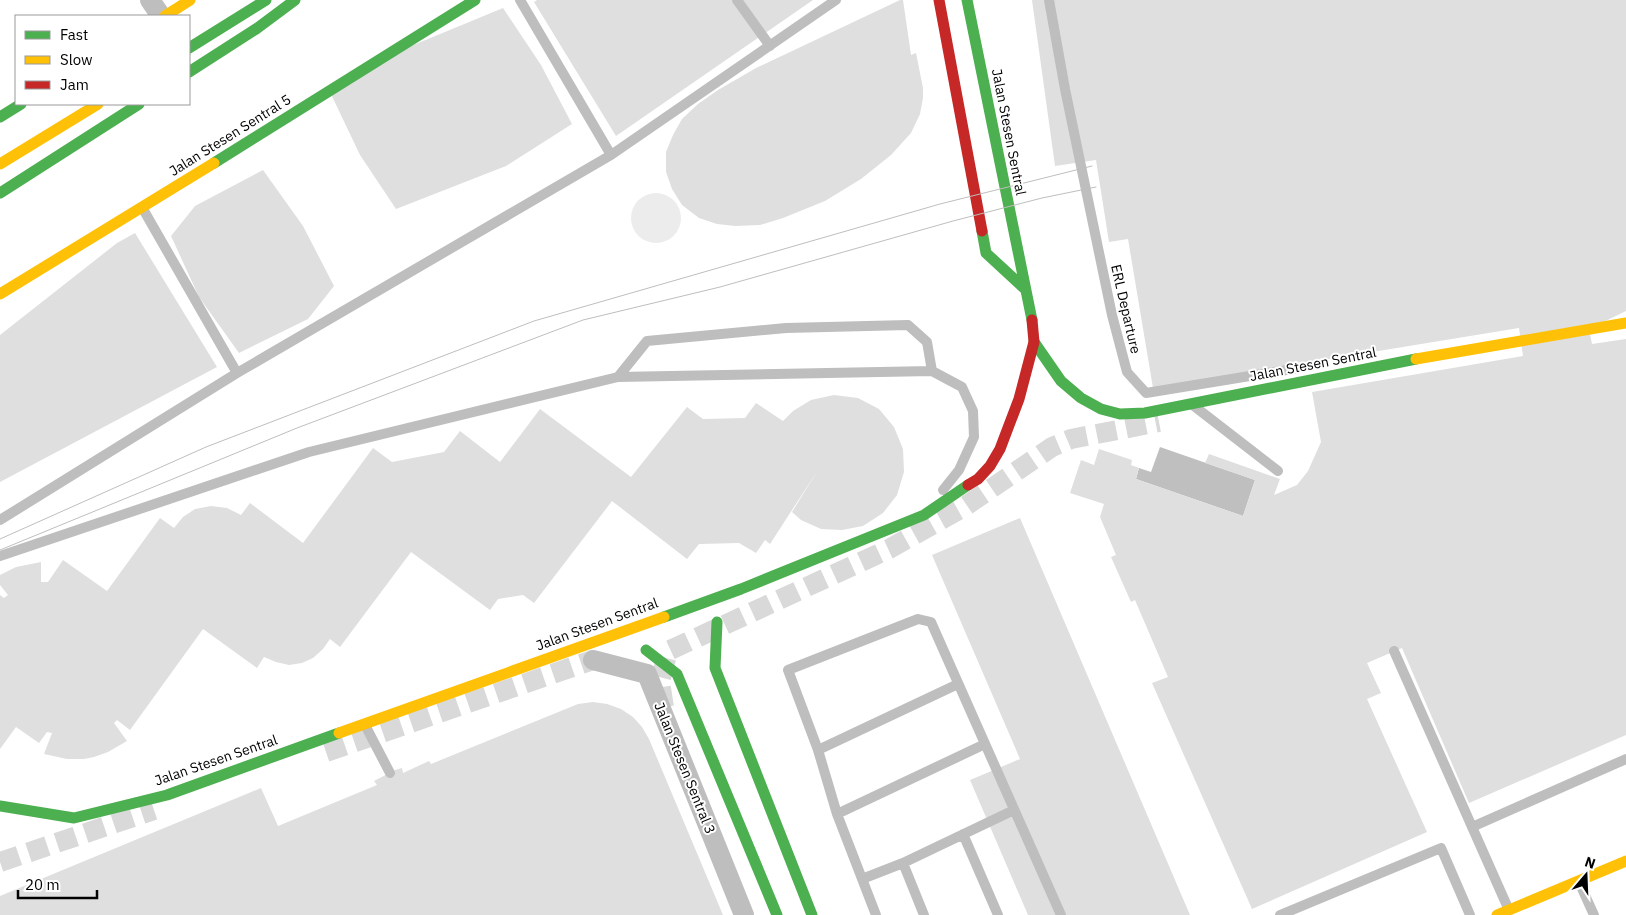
<svg xmlns="http://www.w3.org/2000/svg" width="1626" height="915" font-family="'IBM Plex Sans',sans-serif">
<style>
.green{fill:#ececec}
.water{fill:#bfbfbf}
.building{fill:#dfdfdf}
.lines{fill:none;stroke-linecap:round;stroke-linejoin:round}
.street-tunnel{stroke:#d9d9d9;stroke-width:20;stroke-dasharray:20 10;stroke-linecap:butt}
.lane{stroke:#bebebe;stroke-width:10}
.street{stroke:#bebebe;stroke-width:20}
.fast{stroke:#4caf50;stroke-width:11}
.slow{stroke:#ffc107;stroke-width:11}
.jam{stroke:#c62828;stroke-width:11}
.tram{stroke:#bebebe;stroke-width:1}
.fast-bridge{stroke:#4caf50;stroke-width:11}
.labels{text-anchor:middle;dominant-baseline:central;stroke-width:4;stroke-linejoin:round;paint-order:stroke}
.street-label{font-size:14px;fill:#000;stroke:#fff}
</style>
<rect width="100%" height="100%" fill="#fff"/>
<path class="green" d="M631 218a25 25 0 1 1 50 0a25 25 0 1 1-50 0Z"/>
<path class="water" d="M 1160,447 L 1255,480 L 1243,516 L 1136,479 L 1139,468 L 1151,472 Z"/>
<path class="building" d="M 537,0 L 813,0 L 616,136 L 534,2 Z
M 900,0 L 903,0 L 911,55 L 916,53 L 923,88 L 923,98 L 920,114 L 911,133 L 891,155 L 861,179 L 825,201 L 783,218 L 760,225 L 735,226 L 717,224 L 699,218 L 682,205 L 672,189 L 666,172 L 666,152 L 673,135 L 682,119 L 698,104 L 718,90 L 756,68 Z
M 1032,0 L 1626,0 L 1626,311 L 1589,329 L 1592,344 L 1626,339 L 1626,735 L 1469,803 L 1402,648 L 1367,663 L 1381,693 L 1367,699 L 1427,832 L 1252,909 L 1152,683 L 1168,677 L 1135,600 L 1131,602 L 1111,557 L 1116,555 L 1100,517 L 1104,504 L 1070,493 L 1081,460 L 1094,465 L 1099,449 L 1132,460 L 1131,465 L 1139,468 L 1136,479 L 1243,516 L 1255,480 L 1205,463 L 1209,454 L 1280,479 L 1274,495 L 1297,485 L 1308,471 L 1321,442 L 1312,392 L 1523,356 L 1519,328 L 1153,388 L 1128,239 L 1109,242 L 1096,160 L 1055,166 Z
M 503,8 L 541,65 L 572,124 L 506,166 L 396,209 L 360,155 L 330,92 L 394,53 Z
M 263,170 L 303,226 L 334,286 L 308,319 L 239,353 L 199,297 L 171,236 L 195,206 Z
M 135,233 L 217,367 L 0,482 L 0,335 L 117,243 Z
M 834,395 L 858,398 L 879,409 L 894,427 L 903,449 L 904,472 L 897,495 L 883,513 L 863,526 L 842,530 L 821,529 L 801,520 L 792,512 L 818,470 L 770,544 L 765,540 L 756,553 L 739,543 L 699,544 L 687,559 L 612,501 L 534,603 L 523,595 L 498,599 L 490,610 L 411,552 L 340,647 L 330,639 L 323,649 L 313,658 L 302,663 L 289,665 L 276,662 L 264,657 L 257,668 L 203,629 L 130,730 L 117,720 L 114,723 L 127,741 L 108,752 L 94,757 L 84,759 L 67,759 L 44,754 L 52,733 L 47,732 L 39,743 L 16,727 L 0,749 L 0,595 L 4,598 L 8,595 L 0,585 L 0,575 L 16,567 L 41,562 L 41,582 L 48,582 L 63,560 L 107,591 L 160,518 L 174,528 L 183,517 L 195,509 L 211,506 L 227,508 L 241,515 L 250,503 L 303,543 L 373,448 L 392,462 L 444,452 L 460,431 L 500,462 L 540,409 L 631,477 L 687,407 L 703,419 L 745,418 L 756,403 L 783,421 L 793,411 L 811,400 Z
M 1020,518 L 1190,915 L 1028,915 L 970,780 L 1020,759 L 932,555 Z
M 593,702 L 607,704 L 621,709 L 633,717 L 642,727 L 649,739 L 723,915 L 0,915 L 0,896 L 261,788 L 278,826 L 377,785 L 374,781 L 395,770 L 402,768 L 403,773 L 429,761 L 431,764 L 578,704 Z"/>
<g class="lines">
<path class="street-tunnel" d="M 664,707 L 660,682 L 668,651 L 889,549 L 964,507 L 1052,447 L 1071,439 L 1159,422
M 326,752 L 593,660
M 0,862 L 154,810"/>
<path class="lane" d="M 520,0 L 611,155
M 737,0 L 770,46
M 1049,0 L 1065,89 L 1112,315 L 1127,372 L 1146,393 L 1299,368
M 143,209 L 237,373
M 618,377 L 647,341 L 786,328 L 908,325 L 927,342 L 932,371
M 1194,406 L 1278,471
M 0,520 L 237,373 L 611,155 L 836,0
M 0,556 L 309,452 L 618,377 L 932,371 L 962,387 L 973,411 L 974,437 L 959,470 L 943,490
M 1394,651 L 1508,908
M 365,725 L 390,773
M 818,750 L 958,684
M 837,814 L 985,744
M 1472,827 L 1626,759
M 963,834 L 998,915
M 903,863 L 924,915
M 862,879 L 903,863 L 1014,810
M 1579,882 L 1594,915
M 876,915 L 837,814 L 818,750 L 788,670 L 918,619 L 931,622 L 1061,915
M 1280,915 L 1441,848 L 1470,915"/>
<path class="street" d="M 150,0 L 161,16
M 593,660 L 647,674 L 744,915"/>
<path class="fast" d="M 967,0 L 1032,320
M 189,48 L 266,0
M 189,72 L 256,29 L 295,0
M 0,117 L 21,104
M 214,163 L 475,0
M 0,193 L 139,104
M 982,231 L 986,253 L 1025,289
M 1034,342 L 1061,381 L 1081,398 L 1101,409 L 1120,414 L 1145,413 L 1416,359
M 664,617 L 741,589 L 924,515 L 968,485
M 0,806 L 74,818 L 167,795 L 339,733"/>
<path class="slow" d="M 165,16 L 190,0
M 0,164 L 98,104
M 0,294 L 214,163
M 1416,359 L 1626,323
M 339,733 L 664,617
M 1497,915 L 1626,861"/>
<path class="jam" d="M 939,0 L 982,231
M 968,485 L 978,479 L 990,466 L 1000,449 L 1019,399 L 1034,342 L 1032,320"/>
<path class="tram" d="M 0,539 L 206,447 L 534,321 L 940,204 L 1092,166
M 0,550 L 297,428 L 583,320 L 720,287 L 953,221 L 1042,198 L 1096,187"/>
<path class="fast-bridge" d="M 717,622 L 715,668 L 812,915
M 646,650 L 677,674 L 777,915"/>
</g>
<g class="labels">
<g class="street-label">
<text transform="translate(1009 132) rotate(79)">Jalan Stesen Sentral</text>
<text transform="translate(230 135) rotate(-32)">Jalan Stesen Sentral 5</text>
<text transform="translate(1126 309) rotate(77)">ERL Departure</text>
<text transform="translate(1313 364) rotate(-11)">Jalan Stesen Sentral</text>
<text transform="translate(597 624) rotate(-20)">Jalan Stesen Sentral</text>
<text transform="translate(216 760) rotate(-19)">Jalan Stesen Sentral</text>
<text transform="translate(685 768) rotate(68)">Jalan Stesen Sentral 3</text>
</g>
</g>
<rect x="15" y="15" width="175" height="90" fill="#ffffff" stroke="#999999"/>
<rect x="25" y="31" width="25" height="8" fill="#4caf50" stroke="#999999"/>
<text x="60" y="40" font-size="15" fill="#000000">Fast</text>
<rect x="25" y="56" width="25" height="8" fill="#ffc107" stroke="#999999"/>
<text x="60" y="65" font-size="15" fill="#000000">Slow</text>
<rect x="25" y="81" width="25" height="8" fill="#c62828" stroke="#999999"/>
<text x="60" y="90" font-size="15" fill="#000000">Jam</text>
<g transform="translate(1586 875) rotate(19)" stroke="#ffffff" stroke-width="4" paint-order="stroke">
<path d="M0-4L9 19L0 12L-9 19Z" fill="#000000"/>
<text y="-8" font-size="14" font-weight="bold" text-anchor="middle" fill="#000000">N</text>
</g>
<path d="M18 890v8h79v-8" fill="none" stroke="#000000" stroke-width="2.5"/>
<text x="25" y="890" font-size="15" fill="#000000" stroke="#ffffff" stroke-width="4" paint-order="stroke">20 m</text>
</svg>
